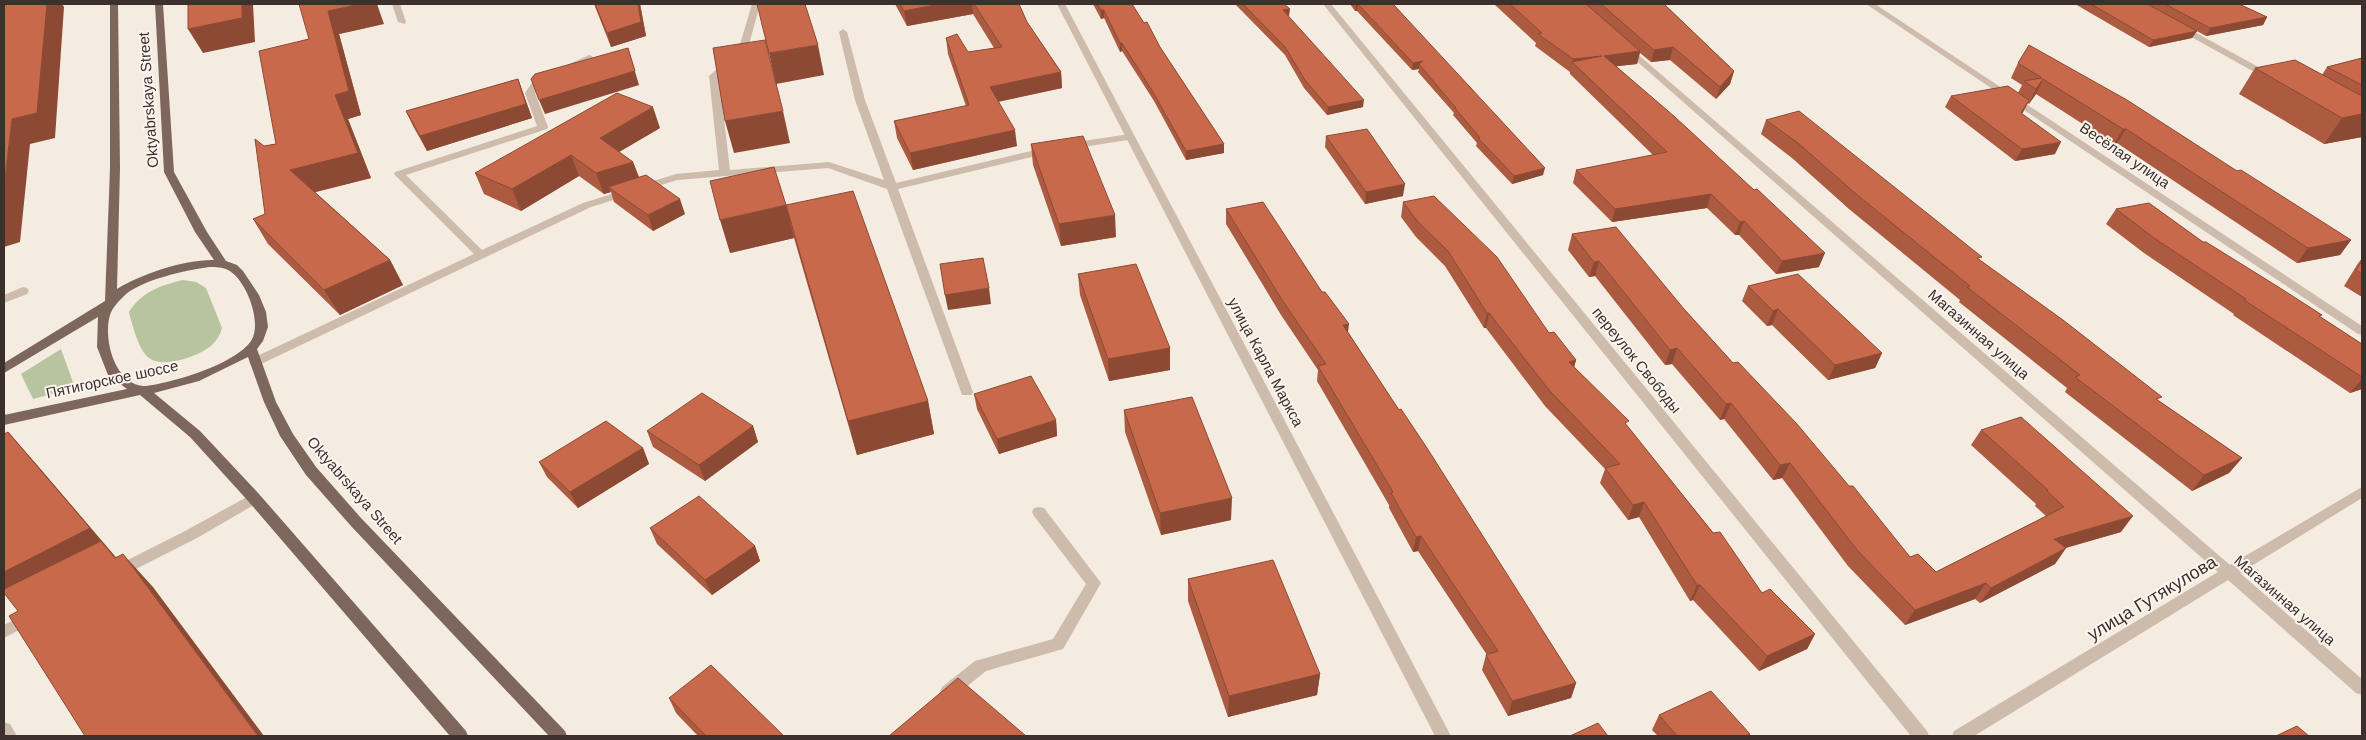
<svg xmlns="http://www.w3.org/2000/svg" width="2366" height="740" font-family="Helvetica,sans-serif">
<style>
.green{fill:#b8c4a0}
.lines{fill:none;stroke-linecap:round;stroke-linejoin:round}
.service{fill:#cdbbac;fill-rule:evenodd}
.minor{fill:#cdbbac;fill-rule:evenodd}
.primary{fill:#7d675c;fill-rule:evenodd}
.wall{fill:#ac5a40}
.shaded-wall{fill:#8c4a34}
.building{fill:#c8694b;stroke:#8c4a34}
.labels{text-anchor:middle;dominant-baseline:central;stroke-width:4;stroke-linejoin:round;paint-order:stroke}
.street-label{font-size:15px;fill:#3b302b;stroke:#fbf5ee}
.near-street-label{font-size:18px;fill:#3b302b;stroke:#fbf5ee}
</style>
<rect width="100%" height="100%" fill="#f4ebe1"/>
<path class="green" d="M 183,280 L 196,282 L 206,288 L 222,328 C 220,335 217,340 212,345 C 200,356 164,369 149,358 C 139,351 132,324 129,312 C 143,291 159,286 183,280 Z
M 61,349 L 75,388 L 33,399 L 21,374 Z"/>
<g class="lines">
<path class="service" d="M 392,4 L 400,4 L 406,22 L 405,24 L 398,22 Z
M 752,4 L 760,4 L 747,52 L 719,77 L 730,170 L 829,162 L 884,180 L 855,100 L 839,32 L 843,29 L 847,32 L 865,100 L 896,183 L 1048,147 L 1053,150 L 1052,152 L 898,189 L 973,392 L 972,395 L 962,395 L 961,392 L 887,189 L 828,168 L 677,180 L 591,207 L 259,365 L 251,365 L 249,362 L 251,359 L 474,254 L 394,174 L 395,172 L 537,126 L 525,93 C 531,84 537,73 548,74 L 550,76 L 535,93 L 548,127 L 547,129 L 406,175 L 482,250 L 583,203 L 676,174 L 719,170 L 709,76 L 738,51 Z
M 589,55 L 592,56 L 592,60 L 568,70 L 563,67 Z
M 1130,134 L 1134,135 L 1134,139 L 1070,149 L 1065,146 L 1070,143 Z
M 23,287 L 27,288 L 29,291 L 27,294 L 4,303 L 4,295 Z
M 254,493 L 259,494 L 261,498 L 259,502 L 197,538 L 122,576 L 117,578 L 112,576 L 110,572 L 112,568 L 187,530 Z
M 1039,507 L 1044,508 L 1101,583 L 1063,649 L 986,671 L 954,697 L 948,699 L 942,697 L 940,692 L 942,687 L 975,661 L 1053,639 L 1086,584 L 1034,516 L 1032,512 L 1034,508 Z
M 31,611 L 36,613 L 39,617 L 36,621 L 4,638 L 4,625 Z
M 4,722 L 10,724 L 17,736 L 4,736 Z"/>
<path class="minor" d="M 1057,4 L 1065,4 L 1451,736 L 1435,736 Z
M 1323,4 L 1331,4 L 1927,731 L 1929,736 L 1911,736 Z
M 1866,4 L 1875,4 L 2362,326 L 2362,335 L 2358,334 Z
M 2180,24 L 2273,75 L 2275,77 L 2270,80 L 2267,79 L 2177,29 L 2176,27 Z
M 1627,45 L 2230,565 L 2362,487 L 2362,498 L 2240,573 L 2362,679 L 2362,695 L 2356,693 L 2228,580 L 1974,736 L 1952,736 L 1954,731 L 2218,572 L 1624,50 L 1622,48 Z"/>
<path class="primary" d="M 110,4 L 118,4 L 120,168 L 117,289 C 140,274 187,259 214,260 L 195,232 L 164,172 L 155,4 L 163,4 L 174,172 L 207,232 L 226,261 L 237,265 L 243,271 L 259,295 L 266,312 L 268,327 L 263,341 L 257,349 L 276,402 L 293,434 L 316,467 L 361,518 L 565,731 L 567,736 L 549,736 L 351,526 L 306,475 L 280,436 L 264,402 L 248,357 L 199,381 L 154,393 L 200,431 L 259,494 L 466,731 L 468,736 L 450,736 L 249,502 L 190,437 L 140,395 L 4,425 L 4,415 L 127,389 L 108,375 L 97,347 L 98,317 L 4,373 L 4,363 L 105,301 L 110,168 ZM 209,267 C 216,267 222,267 228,270 C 246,279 263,323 251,341 C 236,362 187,378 162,383 C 157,384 149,386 143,386 C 114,383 103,338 110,315 C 112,308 119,301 124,296 C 140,280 187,270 209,267 Z"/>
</g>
<path class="wall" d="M 594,4 L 640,4 L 646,36 L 611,47 Z
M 895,4 L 1019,4 L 1027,22 L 1061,72 L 1062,88 L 998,102 L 1017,146 L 913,170 L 897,138 L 894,121 L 966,106 L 948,54 L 946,38 L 968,52 L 994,48 L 973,14 L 907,26 Z
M 1093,4 L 1132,4 L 1144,23 L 1224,144 L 1224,153 L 1186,160 L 1154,101 L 1122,51 L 1120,52 L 1104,18 L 1101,19 Z
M 1235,4 L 1284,4 L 1289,16 L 1288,16 L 1363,107 L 1327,115 L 1304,88 L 1285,55 Z
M 1350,4 L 1393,4 L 1543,175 L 1512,184 L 1476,146 L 1477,143 L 1453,115 L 1454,113 L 1418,72 L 1419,69 L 1412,70 L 1357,11 L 1355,11 Z
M 1494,4 L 1664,4 L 1734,71 L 1730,84 L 1716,99 L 1670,60 L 1651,62 L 1640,53 L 1637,64 L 1616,66 L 1819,267 L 1776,274 L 1739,235 L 1735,235 L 1707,208 L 1612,222 L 1573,183 L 1576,170 L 1653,155 L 1570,74 L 1570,72 L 1535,46 L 1536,43 Z
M 2075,4 L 2147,4 L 2197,31 L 2192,38 L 2149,47 Z
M 2147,4 L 2239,4 L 2267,17 L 2263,25 L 2206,36 Z
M 384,24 L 339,34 L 361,115 L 348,119 L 371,178 L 315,192 L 390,260 L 403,285 L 340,315 L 268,244 L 253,219 L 265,214 L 264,146 L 276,144 L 309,39 Z
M 2362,58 L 2362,137 L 2324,144 L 2239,94 L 2255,68 L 2322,75 L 2327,67 Z
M 2018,63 L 2237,171 L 2351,240 L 2340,255 L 2297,263 L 2117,143 L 2114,144 L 2036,94 L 2029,104 L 2028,103 L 2022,114 L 2055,154 L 2015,161 L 1945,107 L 1951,96 L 2018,93 L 2022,85 L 2011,78 Z
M 518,79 L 532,118 L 427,151 L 413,126 L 406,111 Z
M 1766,120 L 1980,260 L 2159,401 L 2242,458 L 2229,473 L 2192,491 L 2065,392 L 2067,388 L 1959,302 L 1960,300 L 1849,209 L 1792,158 L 1761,134 Z
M 660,128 L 619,152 L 633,162 L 639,177 L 685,214 L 653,231 L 614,202 L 611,192 L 604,194 L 579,176 L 521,211 L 484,194 L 475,173 Z
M 1326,136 L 1403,196 L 1365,204 L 1325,147 Z
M 1031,144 L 1116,237 L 1061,246 L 1033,165 Z
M 1403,202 L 1549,333 L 1576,360 L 1574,367 L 1627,426 L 1762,593 L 1815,634 L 1807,649 L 1759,671 L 1693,600 L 1690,601 L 1639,517 L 1628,520 L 1600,483 L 1605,469 L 1545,406 L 1486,328 L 1484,328 L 1445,266 L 1416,237 L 1401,217 Z
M 786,205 L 928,401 L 934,434 L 857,455 L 794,238 L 730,253 Z
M 1226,209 L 1348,332 L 1576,683 L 1571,698 L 1508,716 L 1482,670 L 1486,655 L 1487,655 L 1418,551 L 1413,552 L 1389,508 L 1389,505 L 1317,381 L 1318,370 L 1281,315 L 1226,224 Z
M 2116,209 L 2203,242 L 2362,344 L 2362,389 L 2350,393 L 2233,315 L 2234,314 L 2144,253 L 2106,224 Z
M 1572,234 L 1684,309 L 1733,363 L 1849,486 L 1910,557 L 1936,572 L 2046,516 L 2035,506 L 2036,504 L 1971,445 L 1981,430 L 2121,532 L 2066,548 L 2055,564 L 1980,603 L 1975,599 L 1905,625 L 1848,566 L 1782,478 L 1773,480 L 1724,419 L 1720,420 L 1672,364 L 1665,365 L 1595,276 L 1589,277 L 1568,250 Z
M 2362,258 L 2362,297 L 2344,286 L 2357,265 Z
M 1078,274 L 1170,348 L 1170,370 L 1109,381 L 1080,295 Z
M 1748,286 L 1882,353 L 1875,368 L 1828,380 L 1772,325 L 1767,326 L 1742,301 Z
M 974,394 L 1056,420 L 1057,436 L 999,454 L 977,409 Z
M 1124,410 L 1231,520 L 1161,535 L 1125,432 Z
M 753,426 L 758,442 L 705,481 L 653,447 L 647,431 Z
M 643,448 L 649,464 L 578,508 L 547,477 L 539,462 Z
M 650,528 L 755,546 L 760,561 L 712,595 L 657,544 Z
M 1188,579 L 1320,674 L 1317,695 L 1228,717 L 1188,601 Z
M 669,698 L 784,736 L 698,736 L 676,713 Z
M 1659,715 L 1750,734 L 1749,736 L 1658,736 L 1652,730 Z"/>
<path class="shaded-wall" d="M 47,4 L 62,4 L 64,7 L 55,138 L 30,144 L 20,242 L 4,247 L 4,186 L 12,119 Z
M 242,4 L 253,4 L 255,42 L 203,53 L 188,29 Z
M 360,4 L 377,4 L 384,24 L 339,34 L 361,115 L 348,119 L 371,178 L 304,195 L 290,170 L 335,95 L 328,11 Z
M 638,4 L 640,4 L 646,36 L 611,47 L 607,33 Z
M 941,4 L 972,4 L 973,14 L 907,26 L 904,11 Z
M 1356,4 L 1358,4 L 1357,11 L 1355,11 Z
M 1290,9 L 1289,16 L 1282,18 L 1283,10 Z
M 1101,10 L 1104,10 L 1104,18 L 1101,19 Z
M 2267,17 L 2263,25 L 2206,36 L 2210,28 Z
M 2197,31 L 2192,38 L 2149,47 L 2153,40 Z
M 1120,43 L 1122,43 L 1122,51 L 1120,52 Z
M 818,45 L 824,75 L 776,84 L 769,53 Z
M 1673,47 L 1670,60 L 1651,62 L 1654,50 Z
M 628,48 L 639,85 L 545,114 L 539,100 Z
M 1640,51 L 1637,64 L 1601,68 L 1604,56 Z
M 1602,56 L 1572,62 L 1570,72 L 1573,59 Z
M 1423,61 L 1419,64 L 1419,69 L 1412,70 L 1413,63 Z
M 1734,71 L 1730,84 L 1716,99 L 1720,87 Z
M 1061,72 L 1062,88 L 991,103 L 990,87 Z
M 518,79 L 532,118 L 427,151 L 420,136 Z
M 2043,79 L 2036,94 L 2029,104 L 2036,89 Z
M 1364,100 L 1363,107 L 1327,115 L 1328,107 Z
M 2029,100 L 2023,112 L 2015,124 L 2021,113 Z
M 653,107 L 660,128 L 607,159 L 600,138 Z
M 783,111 L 790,143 L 734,153 L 725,121 Z
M 2362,114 L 2362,137 L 2324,144 L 2342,118 Z
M 2123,129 L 2126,129 L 2117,143 L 2114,144 Z
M 1015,130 L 1017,146 L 913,170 L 910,153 Z
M 2061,142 L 2055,154 L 2015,161 L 2022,149 Z
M 1224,144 L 1224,153 L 1186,160 L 1186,151 Z
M 571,155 L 579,176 L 521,211 L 512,189 Z
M 633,162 L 641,183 L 608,187 L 611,192 L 604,194 L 596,173 Z
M 1545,168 L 1543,175 L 1512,184 L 1514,176 Z
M 1405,184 L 1403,196 L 1365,204 L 1366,192 Z
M 1711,194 L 1707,208 L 1612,222 L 1615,209 Z
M 680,199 L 685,214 L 653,231 L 648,215 Z
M 786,205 L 794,238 L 730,253 L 720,220 Z
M 1115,215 L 1116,237 L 1061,246 L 1059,224 Z
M 1744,221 L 1739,235 L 1735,235 L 1740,222 Z
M 2351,240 L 2340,255 L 2297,263 L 2308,248 Z
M 1825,253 L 1819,267 L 1776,274 L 1782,261 Z
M 390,260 L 403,285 L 340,315 L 324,290 Z
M 1599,261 L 1595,276 L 1589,277 L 1594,262 Z
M 989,288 L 991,304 L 948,310 L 945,295 Z
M 1778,309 L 1772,325 L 1767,326 L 1773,311 Z
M 1487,313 L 1489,313 L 1486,328 L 1484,328 Z
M 1349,324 L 1347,339 L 1343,325 Z
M 1170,348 L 1170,370 L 1109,381 L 1108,359 Z
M 1677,348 L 1672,364 L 1665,365 L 1670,350 Z
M 1882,353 L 1875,368 L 1828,380 L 1835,365 Z
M 1576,360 L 1572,375 L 1569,362 Z
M 2362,379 L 2362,389 L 2350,393 Z
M 928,401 L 934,434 L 857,455 L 848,421 Z
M 1731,403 L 1724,419 L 1720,420 L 1726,404 Z
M 1056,420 L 1057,436 L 999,454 L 997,439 Z
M 753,426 L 758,442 L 705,481 L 699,465 Z
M 8,432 L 38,466 L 120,562 L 4,590 Z
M 643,448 L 649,464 L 578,508 L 570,492 Z
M 2242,458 L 2229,473 L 2192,491 L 2204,475 Z
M 1790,463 L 1782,478 L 1773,480 L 1780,465 Z
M 1232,498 L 1231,520 L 1161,535 L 1160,513 Z
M 1644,502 L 1639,517 L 1628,520 L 1633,505 Z
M 2133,516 L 2121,532 L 2043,554 L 2054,539 Z
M 1421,536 L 1418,551 L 1413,552 L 1416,537 Z
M 755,546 L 760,561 L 712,595 L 705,580 Z
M 2066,548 L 2055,564 L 1980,603 L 1991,588 Z
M 123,554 L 153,587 L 264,736 L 258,736 Z
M 1986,583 L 1975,599 L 1905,625 L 1915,610 Z
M 1697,585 L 1700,585 L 1693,600 L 1690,601 Z
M 1815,634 L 1807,649 L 1759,671 L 1767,656 Z
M 1320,674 L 1317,695 L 1228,717 L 1229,696 Z
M 1576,683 L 1571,698 L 1508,716 L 1512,701 Z"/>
<path class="building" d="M 4,4 L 47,4 L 37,113 L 12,119 L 4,186 Z
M 188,4 L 242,4 L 242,18 L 188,29 Z
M 299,4 L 360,4 L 328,11 L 349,91 L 335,95 L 358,153 L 290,170 L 390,260 L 324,290 L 253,219 L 265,214 L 255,139 L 264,146 L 276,144 L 259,51 L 309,39 Z
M 595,4 L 638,4 L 641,22 L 607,33 Z
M 757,4 L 805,4 L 818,45 L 769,53 Z
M 900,4 L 941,4 L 904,11 Z
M 974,4 L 1019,4 L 1027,22 L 1061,72 L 990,87 L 1015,130 L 910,153 L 894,121 L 969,105 L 946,38 L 957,34 L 968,52 L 1002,47 Z
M 1097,4 L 1132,4 L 1144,23 L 1147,22 L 1160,47 L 1224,144 L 1186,151 L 1153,92 L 1122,43 L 1120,43 L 1104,10 L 1101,10 Z
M 1243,4 L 1284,4 L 1290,9 L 1283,10 L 1364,100 L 1328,107 L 1305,80 L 1285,47 Z
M 1358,4 L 1393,4 L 1545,168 L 1514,176 L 1478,138 L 1480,138 L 1455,108 L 1456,108 L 1419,64 L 1423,61 L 1413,63 Z
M 1510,4 L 1586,4 L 1640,51 L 1604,56 L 1675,117 L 1754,190 L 1757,189 L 1825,253 L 1782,261 L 1744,221 L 1740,222 L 1711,194 L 1615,209 L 1576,170 L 1667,152 L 1572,62 L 1602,56 L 1573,59 L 1538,34 L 1542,33 Z
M 1601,4 L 1664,4 L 1734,71 L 1720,87 L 1673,47 L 1654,50 Z
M 2091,4 L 2147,4 L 2197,31 L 2153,40 Z
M 2165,4 L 2239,4 L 2267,17 L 2210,28 Z
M 765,40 L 783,111 L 725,121 L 713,48 Z
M 2029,45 L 2127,100 L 2237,171 L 2241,170 L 2351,240 L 2308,248 L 2126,129 L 2123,129 L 2043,79 L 2036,89 L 2024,81 L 2042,78 L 2018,63 Z
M 628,48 L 635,71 L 539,100 L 531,79 L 535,74 Z
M 2362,58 L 2362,85 L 2327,67 Z
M 2295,60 L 2362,96 L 2362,114 L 2342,118 L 2255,68 Z
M 518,79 L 526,104 L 420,136 L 406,111 Z
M 2008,86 L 2029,100 L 2021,113 L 2061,142 L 2022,149 L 1951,96 Z
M 617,93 L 653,107 L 600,138 L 633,162 L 596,173 L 571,155 L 512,189 L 475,173 Z
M 1799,111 L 1982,257 L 1977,258 L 2063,320 L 2162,397 L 2156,399 L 2242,458 L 2204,475 L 2075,377 L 2080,375 L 1967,287 L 1970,286 L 1856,194 L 1798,143 L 1766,120 Z
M 1367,129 L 1405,184 L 1366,192 L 1326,136 Z
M 1083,136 L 1115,215 L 1059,224 L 1031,144 Z
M 774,167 L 786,205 L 720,220 L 710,181 Z
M 646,175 L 680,199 L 648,215 L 608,187 Z
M 853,191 L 928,401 L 848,421 L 786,205 Z
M 1434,196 L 1497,257 L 1549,333 L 1554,332 L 1576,360 L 1569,362 L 1629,421 L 1625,423 L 1713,533 L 1720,532 L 1762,593 L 1770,589 L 1815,634 L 1767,656 L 1700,585 L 1697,585 L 1644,502 L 1633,505 L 1605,468 L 1620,464 L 1549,390 L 1489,313 L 1487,313 L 1448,251 L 1418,222 L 1403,202 Z
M 1263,202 L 1322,292 L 1325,292 L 1349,324 L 1343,325 L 1399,410 L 1401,409 L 1427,448 L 1576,683 L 1512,701 L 1486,655 L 1498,651 L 1421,536 L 1416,537 L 1391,493 L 1393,492 L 1318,366 L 1326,364 L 1282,300 L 1226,209 Z
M 2149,203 L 2203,242 L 2206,242 L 2280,288 L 2322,315 L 2319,316 L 2362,344 L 2362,377 L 2244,300 L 2246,299 L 2154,238 L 2116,209 Z
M 1616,227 L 1684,309 L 1733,363 L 1738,362 L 1797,424 L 1849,486 L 1853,486 L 1910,557 L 1918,554 L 1936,572 L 2064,507 L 2046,490 L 2048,490 L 1981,430 L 2021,417 L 2133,516 L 2054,539 L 2066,548 L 1991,588 L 1986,583 L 1915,610 L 1857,550 L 1790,463 L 1780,465 L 1731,403 L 1726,404 L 1677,348 L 1670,350 L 1599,261 L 1594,262 L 1572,234 Z
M 983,258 L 989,288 L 945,295 L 940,264 Z
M 2362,261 L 2362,274 L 2356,270 Z
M 1136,264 L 1170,348 L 1108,359 L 1078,274 Z
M 1798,274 L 1882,353 L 1835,365 L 1778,309 L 1773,311 L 1748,286 Z
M 1031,376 L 1056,420 L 997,439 L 974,394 Z
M 702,393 L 753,426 L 699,465 L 647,431 Z
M 1192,397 L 1232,498 L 1160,513 L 1124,410 Z
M 606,421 L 643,448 L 570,492 L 539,462 Z
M 8,432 L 90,528 L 4,572 L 4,434 Z
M 699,496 L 755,546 L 705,580 L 650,528 Z
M 101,541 L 115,558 L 123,554 L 258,736 L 85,736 L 9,616 L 18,611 L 4,593 L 4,589 Z
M 1273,560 L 1320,674 L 1229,696 L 1188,579 Z
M 711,665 L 784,736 L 706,736 L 669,698 Z
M 958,678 L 1026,736 L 889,736 Z
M 1711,691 L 1750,734 L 1745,736 L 1677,736 L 1659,715 Z
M 1598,723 L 1608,736 L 1570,736 Z
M 2297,726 L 2309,736 L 2276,736 Z"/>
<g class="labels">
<g class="street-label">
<text transform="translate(148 100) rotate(-94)">Oktyabrskaya Street</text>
<text transform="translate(2125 155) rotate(34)">Весёлая улица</text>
<text transform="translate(1979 334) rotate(41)">Магазинная улица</text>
<text transform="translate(1637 360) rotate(51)">переулок Свободы</text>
<text transform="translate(1266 362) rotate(62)">улица Карла Маркса</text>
<text transform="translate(112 379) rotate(-12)">Пятигорское шоссе</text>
<text transform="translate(355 490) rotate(49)">Oktyabrskaya Street</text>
<text transform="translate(2285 600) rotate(41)">Магазинная улица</text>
</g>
<g class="near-street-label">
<text transform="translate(2152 598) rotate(-31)">улица Гутякулова</text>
</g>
</g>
<rect width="2366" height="740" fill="none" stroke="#3b302b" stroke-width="10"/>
</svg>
